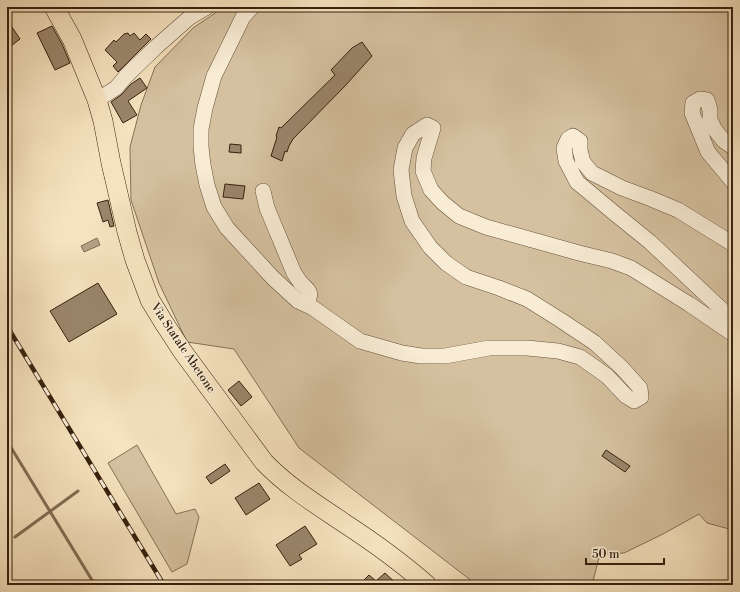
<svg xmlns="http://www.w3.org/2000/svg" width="740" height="592" font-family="'Libre Bodoni',serif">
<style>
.green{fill:#d5c1a0;stroke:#867157}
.water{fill:#b4a082;stroke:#826d54}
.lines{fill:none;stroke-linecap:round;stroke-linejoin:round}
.stream{stroke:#826d54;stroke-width:3}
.building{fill:#9a856a;stroke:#37210e}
.minor-casing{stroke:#66513a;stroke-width:16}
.major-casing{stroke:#37210e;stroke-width:20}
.minor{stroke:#f8ecd5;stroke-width:15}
.major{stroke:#f5e2be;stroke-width:19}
.rail-casing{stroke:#37210e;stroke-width:4.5}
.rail{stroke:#f8ecd5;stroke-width:3;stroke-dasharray:9;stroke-linecap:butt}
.labels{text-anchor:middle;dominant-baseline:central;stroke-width:3;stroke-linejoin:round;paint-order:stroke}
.street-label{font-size:12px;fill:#37210e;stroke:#f8ecd5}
</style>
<rect width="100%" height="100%" fill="#f5e2be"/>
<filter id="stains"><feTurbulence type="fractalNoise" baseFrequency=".005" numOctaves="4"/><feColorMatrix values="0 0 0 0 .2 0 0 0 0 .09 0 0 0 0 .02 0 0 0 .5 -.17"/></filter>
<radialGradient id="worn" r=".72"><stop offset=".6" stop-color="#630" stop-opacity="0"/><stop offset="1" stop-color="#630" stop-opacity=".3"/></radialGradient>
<path class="green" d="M 224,7 L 733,7 L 733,530 L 707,523 L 699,514 L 663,534 L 624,553 L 600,554 L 592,585 L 477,585 L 299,448 L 234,349 L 187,342 L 159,283 L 131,200 L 130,147 L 141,105 L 155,67 L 193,28 Z
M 137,445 L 176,514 L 195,509 L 199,517 L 187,564 L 172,572 L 108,463 Z"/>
<path class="water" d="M 97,238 L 100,245 L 84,252 L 81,246 Z"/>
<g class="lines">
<path class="stream" d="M 7,441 L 95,585
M 15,537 L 78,491"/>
</g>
<path class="building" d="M 52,26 L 62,44 L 70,63 L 55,70 L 37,33 Z
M 12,27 L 20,39 L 7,49 L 7,31 Z
M 128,33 L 130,36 L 134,33 L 140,40 L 146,34 L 151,39 L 118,72 L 113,66 L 117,62 L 105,50 L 114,40 L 116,42 L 124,34 Z
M 362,42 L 372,56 L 345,86 L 293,139 L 289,146 L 287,152 L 285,151 L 282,161 L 271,156 L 277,137 L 276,136 L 279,127 L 281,128 L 335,75 L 331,70 L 352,48 Z
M 140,78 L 147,88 L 128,101 L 137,115 L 123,123 L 111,102 L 121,95 L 131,84 Z
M 230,144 L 241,145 L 241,153 L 229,152 Z
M 225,184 L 245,186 L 243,199 L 223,197 Z
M 108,200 L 114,226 L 110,227 L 108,220 L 103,222 L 97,203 Z
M 98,283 L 117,314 L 69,342 L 50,311 Z
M 239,381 L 252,397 L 241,406 L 228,390 Z
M 606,450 L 630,466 L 625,472 L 602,456 Z
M 225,464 L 230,471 L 211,484 L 206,477 Z
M 259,483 L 270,499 L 246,515 L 235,498 Z
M 305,526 L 317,544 L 299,555 L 302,559 L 290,566 L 276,545 Z
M 385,573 L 398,585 L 359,585 L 369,575 L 376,581 Z"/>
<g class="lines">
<g class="minor-casing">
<path id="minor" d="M 252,7 L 243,17 L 214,76 L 205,108 L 201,129 L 201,147 L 203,165 L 207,185 L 214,207 L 227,228 L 273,278 L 298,301 L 313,308 L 360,341 L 402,353 L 421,356 L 445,356 L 489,348 L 527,348 L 558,351 L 580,357 L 607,376 L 626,396 L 634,401 L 641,397 L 640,388 L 622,368 L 595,343 L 562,321 L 527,299 L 499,288 L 466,277 L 446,263 L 430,247 L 412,221 L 404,196 L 401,170 L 405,148 L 413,134 L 427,125 L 433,128 L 424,158 L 423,171 L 431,190 L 443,203 L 459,216 L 486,227 L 579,253 L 612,261 L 631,268 L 689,304 L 733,334
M 97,100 L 116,88 L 126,76 L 156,47 L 190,17 L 207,7
M 733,147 L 724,141 L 715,130 L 710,120 L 710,110 L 707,100 L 700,99 L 693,103 L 692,113 L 708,152 L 733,182
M 263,191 L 267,208 L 294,273 C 296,276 298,279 300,282 C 306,289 314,291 307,302 L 298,301
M 733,244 L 678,210 L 649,198 L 622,188 L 592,173 L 583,162 L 580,150 L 580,141 L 573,136 L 568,139 L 564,148 L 566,161 L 577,182 L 613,212 L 650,242 L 733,320"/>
</g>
<g class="major-casing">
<path id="major" d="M 54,7 L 72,39 L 97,100 L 103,121 L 111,163 L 127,232 L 135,260 L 150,300 L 164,323 L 183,352 L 264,462 C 288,487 316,504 344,523 C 373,542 401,562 427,585"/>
</g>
<use href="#minor" class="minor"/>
<use href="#major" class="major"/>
<g class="rail-casing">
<path id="rail" d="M 7,326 L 164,585"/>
</g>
<use href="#rail" class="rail"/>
</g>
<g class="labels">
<g class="street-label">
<text transform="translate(183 348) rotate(56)">Via Statale Abetone</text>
</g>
</g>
<rect width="740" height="592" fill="none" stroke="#f5e2be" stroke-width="24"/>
<rect x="8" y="8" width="724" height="576" fill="none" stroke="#37210e" stroke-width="2"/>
<rect x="12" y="12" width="716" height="568" fill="none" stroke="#37210e"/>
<path d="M586 558v6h78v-6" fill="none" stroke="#37210e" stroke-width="2"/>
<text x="592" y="558" font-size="12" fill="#37210e" stroke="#f8ecd5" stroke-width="3" paint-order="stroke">50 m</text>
<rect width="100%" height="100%" filter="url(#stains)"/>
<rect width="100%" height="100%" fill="url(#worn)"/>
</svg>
